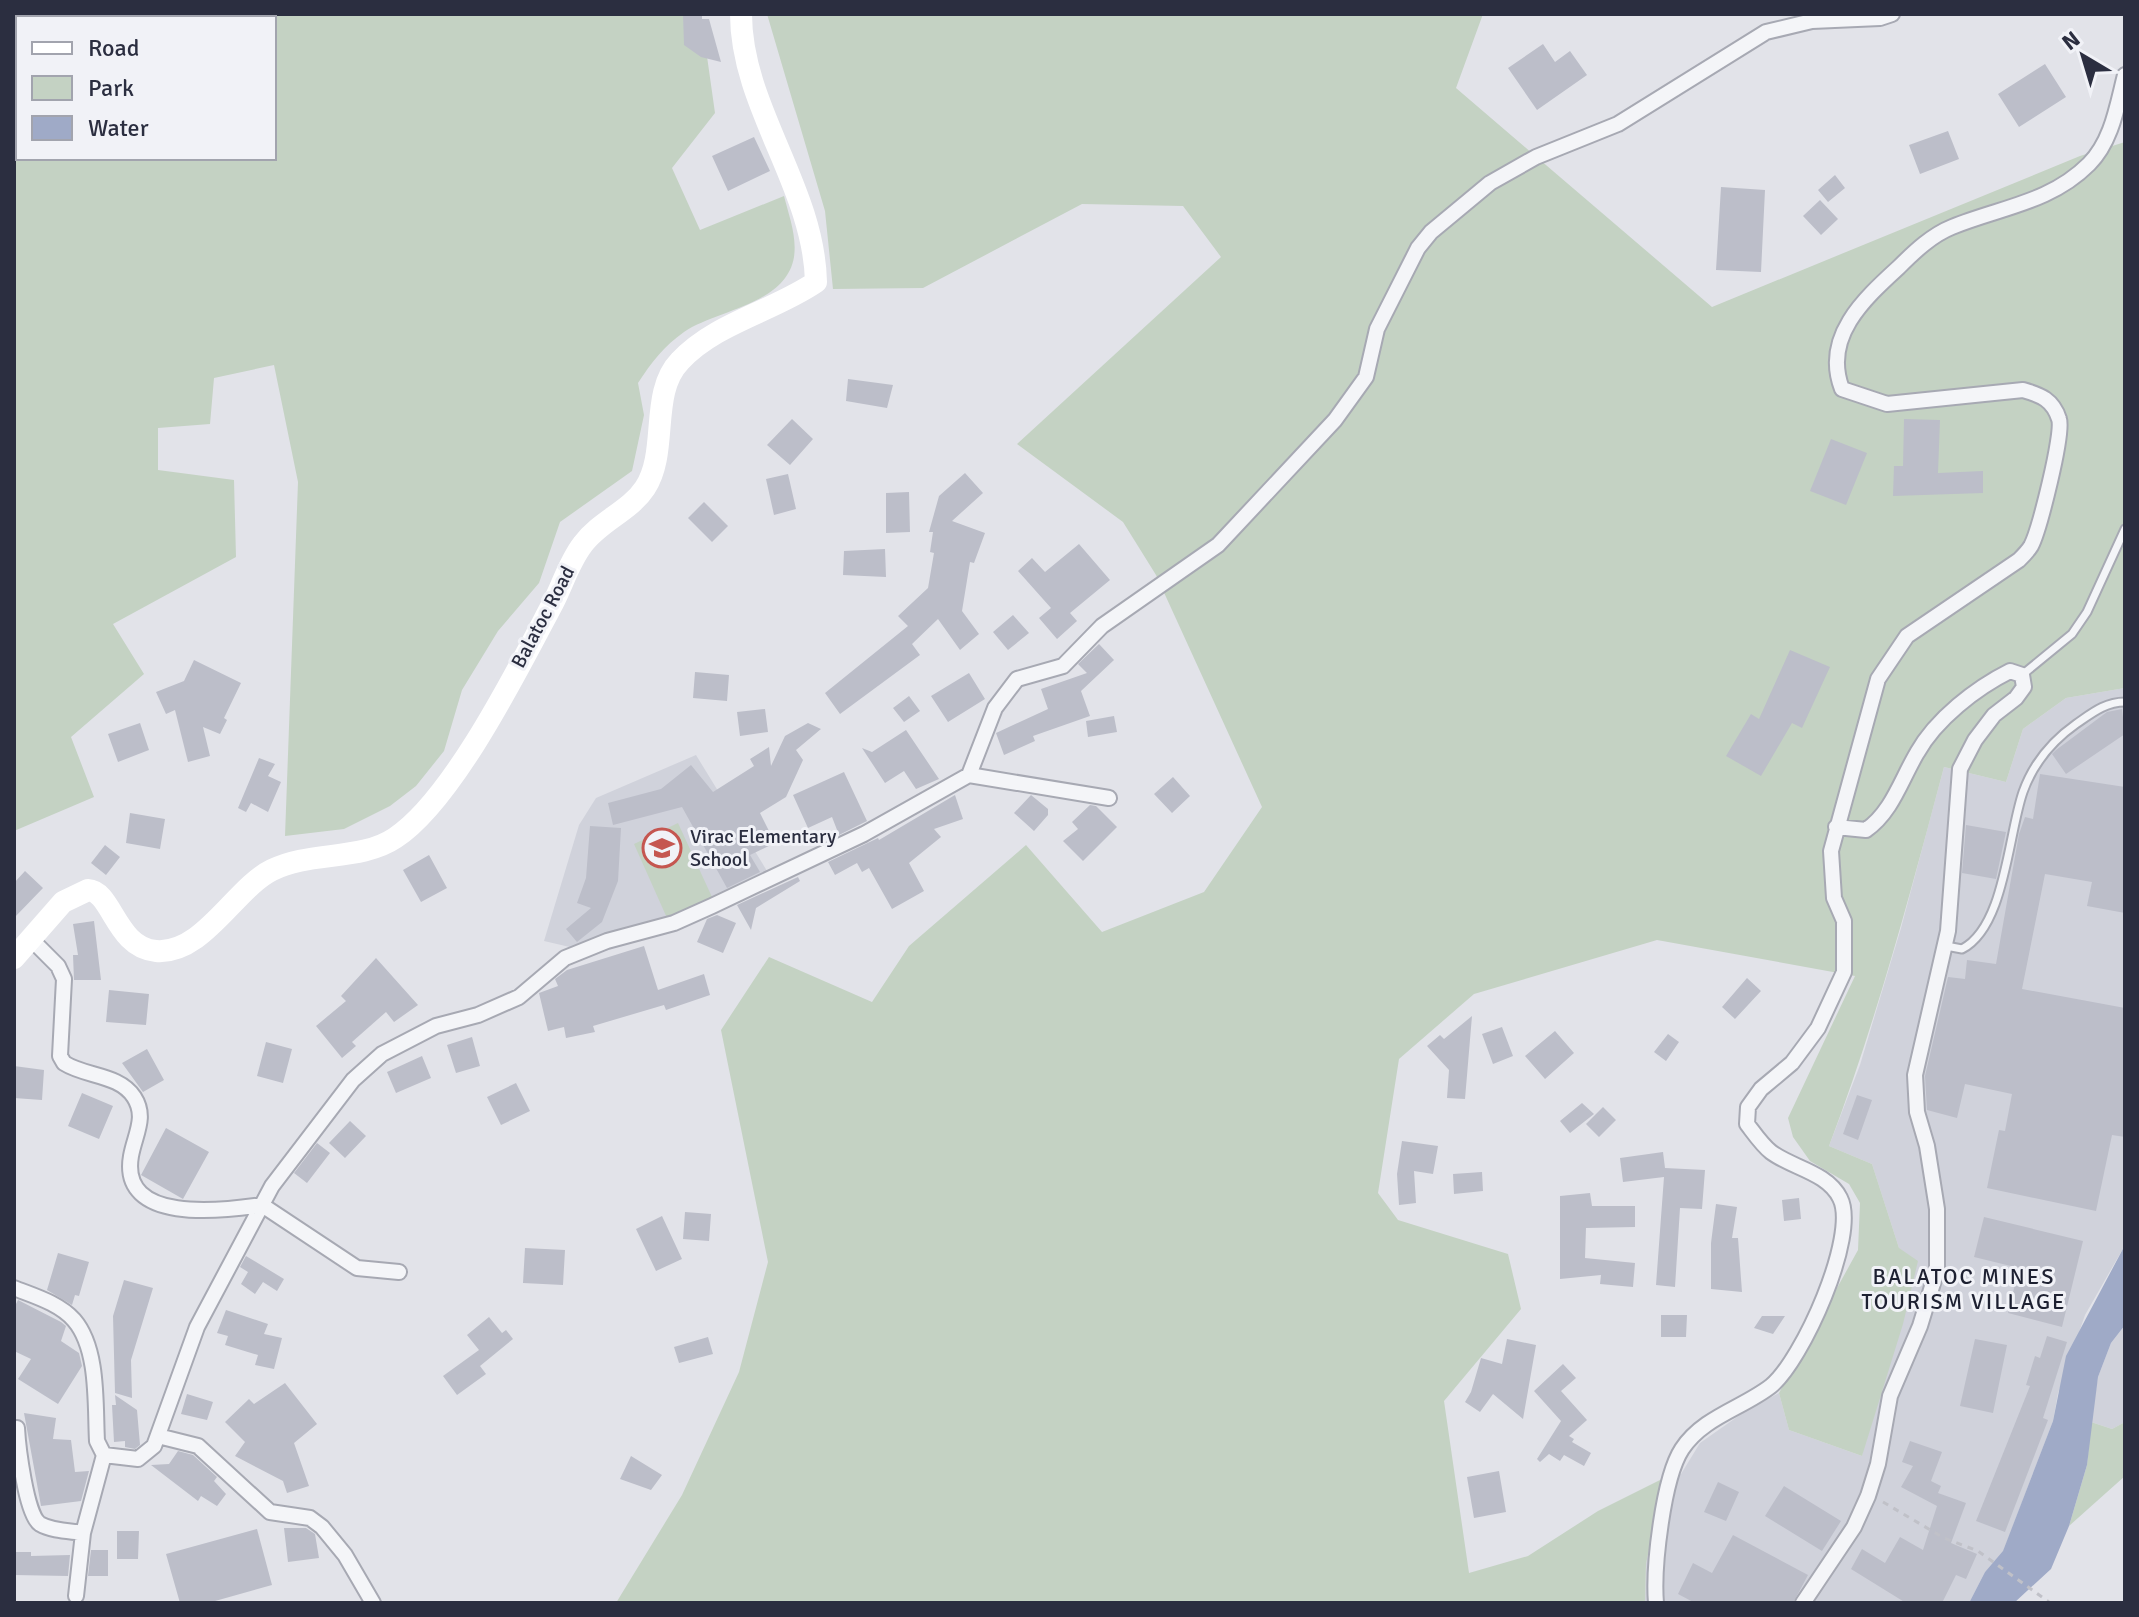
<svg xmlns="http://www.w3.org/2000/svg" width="2139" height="1617" font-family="Signika,sans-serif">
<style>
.built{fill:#d0d2db}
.green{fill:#c4d2c3;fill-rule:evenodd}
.water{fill:#9faac7}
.building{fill:#bcbec9}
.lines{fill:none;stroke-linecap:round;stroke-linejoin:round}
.lane-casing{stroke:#a7a9b3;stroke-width:11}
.street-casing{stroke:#a7a9b3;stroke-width:18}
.path{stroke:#c0c1c8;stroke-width:3;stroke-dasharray:6 6;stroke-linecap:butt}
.lane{stroke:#f4f5f8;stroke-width:7}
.street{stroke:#f4f5f8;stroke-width:14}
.secondary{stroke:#fff;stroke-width:22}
.labels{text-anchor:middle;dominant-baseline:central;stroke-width:6;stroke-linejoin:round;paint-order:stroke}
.street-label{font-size:20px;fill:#2b2e40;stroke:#f1f2f7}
.poi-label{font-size:20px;fill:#2b2e40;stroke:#f1f2f7;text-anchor:start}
.neighbourhood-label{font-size:22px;letter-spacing:2px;fill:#1d2031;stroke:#f1f2f7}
</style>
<rect width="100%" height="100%" fill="#e2e3e9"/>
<path class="built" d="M 2125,688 L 2125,1245 L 2085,1315 L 2058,1393 L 2053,1421 L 2003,1552 L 1985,1572 L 1969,1603 L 1645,1603 L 1646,1564 L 1664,1478 L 1681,1474 L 1700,1443 L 1747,1410 L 1779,1393 L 1789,1430 L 1862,1456 L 1899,1248 L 1872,1164 L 1829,1146 L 1860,1065 L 1901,928 L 1944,767 L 2006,782 L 2023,729 L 2066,698 Z
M 696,755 L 767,871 L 664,923 L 574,948 L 544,941 L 579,825 L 596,798 Z
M 2125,1325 L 2125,1422 L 2112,1429 L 2091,1422 L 2098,1377 L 2111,1343 Z"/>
<path class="green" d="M 14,14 L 701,14 L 715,113 L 672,168 L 700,230 L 784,196 C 789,216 797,236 794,257 C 786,305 716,310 684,332 C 664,346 651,363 638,383 L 644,415 L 632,471 L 560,522 L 539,583 L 498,631 L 462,690 L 444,751 L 416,786 L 390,806 L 344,829 L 285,836 L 298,482 L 274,365 L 214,378 L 210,424 L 158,428 L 158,470 L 234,480 L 236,557 L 113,624 L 144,674 L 71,737 L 94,797 L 14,831 ZM 18,18 L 274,18 L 274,158 L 18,158 Z
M 767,14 L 1483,14 L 1456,88 L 1712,307 L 2080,156 L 2125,142 L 2125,688 L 2066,698 L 2023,729 L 2006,782 L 1944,767 C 1910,895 1876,1022 1829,1146 L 1872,1164 L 1899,1248 L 1918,1261 L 1903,1324 L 1862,1456 L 1789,1430 L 1779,1393 L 1858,1250 L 1860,1203 L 1849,1184 L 1810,1161 L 1793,1137 L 1788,1118 L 1855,976 L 1657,940 L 1474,994 L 1399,1059 L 1378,1193 L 1398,1220 L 1508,1254 L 1521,1309 L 1444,1401 L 1469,1573 L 1528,1556 L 1598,1511 L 1664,1478 L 1646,1564 L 1645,1603 L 616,1603 L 682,1495 L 739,1372 L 768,1262 L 721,1030 L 769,957 L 872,1002 L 909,946 L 1026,845 L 1102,932 L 1204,892 L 1262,807 L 1156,575 L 1123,522 L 1017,444 L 1221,257 L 1183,206 L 1082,204 L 923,288 L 833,289 L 825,211 Z
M 678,823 L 712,897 L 667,918 L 634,844 Z
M 2091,1422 L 2112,1429 L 2125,1422 L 2125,1476 L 2069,1526 L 2087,1465 Z"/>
<path class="water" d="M 2125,1245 L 2125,1325 L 2111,1343 L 2098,1377 L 2087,1465 L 2069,1526 L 2051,1569 L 2014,1603 L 1969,1603 L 1985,1572 L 2003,1551 L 2053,1421 L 2066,1356 Z"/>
<path class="building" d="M 683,14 L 702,14 L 702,19 L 709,19 L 721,62 L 701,57 L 684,45 Z
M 1543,44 L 1555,62 L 1570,51 L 1587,75 L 1537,110 L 1508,68 Z
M 2045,64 L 2066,97 L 2019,127 L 1998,94 Z
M 1948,131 L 1959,159 L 1920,174 L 1909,145 Z
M 754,137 L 770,171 L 728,191 L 712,156 Z
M 1835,175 L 1845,188 L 1828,202 L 1818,190 Z
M 1721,187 L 1765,190 L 1761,272 L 1716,270 Z
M 1820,200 L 1838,219 L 1821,235 L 1803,216 Z
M 848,379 L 893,385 L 887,408 L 846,401 Z
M 792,419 L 813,439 L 790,465 L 767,445 Z
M 1904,419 L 1940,420 L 1938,473 L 1983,471 L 1983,493 L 1893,496 L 1894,466 L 1903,466 Z
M 1831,439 L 1867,453 L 1846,505 L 1810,491 Z
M 965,473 L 983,493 L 952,521 L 985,533 L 974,563 L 970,562 L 962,611 L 979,634 L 960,650 L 938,619 L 912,644 L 920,655 L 840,714 L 825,693 L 908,626 L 898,616 L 928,588 L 934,553 L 930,552 L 933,532 L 929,532 L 939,496 Z
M 788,474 L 796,509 L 774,515 L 766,479 Z
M 909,492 L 910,532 L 886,533 L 886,493 Z
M 704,502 L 728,526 L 712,542 L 688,518 Z
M 1079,544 L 1110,580 L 1070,613 L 1077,621 L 1057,639 L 1039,618 L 1051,608 L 1018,571 L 1032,558 L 1045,572 Z
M 885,549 L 886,577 L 843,575 L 844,551 Z
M 1013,615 L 1029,633 L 1008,650 L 993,632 Z
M 1099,644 L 1114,660 L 1081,691 L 1090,716 L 1033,736 L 1035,741 L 1004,755 L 996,733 L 1048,709 L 1041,689 L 1087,673 L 1078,664 Z
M 1790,650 L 1830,667 L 1802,728 L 1792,723 L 1761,776 L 1726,756 L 1751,714 L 1759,719 Z
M 194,660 L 241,683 L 224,718 L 227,720 L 220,734 L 203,727 L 210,756 L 188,762 L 175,710 L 166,714 L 156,692 L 184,681 Z
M 695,672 L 729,675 L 727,701 L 693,698 Z
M 969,673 L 985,699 L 948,722 L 931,696 Z
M 909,696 L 920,711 L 904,722 L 893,708 Z
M 765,709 L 768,732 L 740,736 L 737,712 Z
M 2122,709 L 2125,734 L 2066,774 L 2052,754 L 2056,750 L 2107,712 Z
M 1114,716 L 1117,732 L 1088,737 L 1086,721 Z
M 140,723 L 149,750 L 118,762 L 108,734 Z
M 808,723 L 821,729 L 796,750 L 803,760 L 786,797 L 760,813 L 775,843 L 750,855 L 760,872 L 727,888 L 682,807 L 613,825 L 608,803 L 661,789 L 691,765 L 713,792 L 754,766 L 750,759 L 769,747 L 771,766 L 785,736 Z
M 906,730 L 939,779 L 916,789 L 904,771 L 885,783 L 862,748 L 872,752 Z
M 259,758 L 275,764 L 268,776 L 281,782 L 268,812 L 251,803 L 246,812 L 238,808 Z
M 844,772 L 867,821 L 839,835 L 832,817 L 808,828 L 793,795 Z
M 2040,774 L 2125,787 L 2125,913 L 2087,906 L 2092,882 L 2045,874 L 2022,989 L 2125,1008 L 2125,1137 L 2112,1135 L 2096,1211 L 1987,1188 L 1999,1130 L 2005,1131 L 2012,1094 L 1965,1084 L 1957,1118 L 1927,1110 L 1925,1076 L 1948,977 L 1965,979 L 1967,960 L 1996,964 L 2019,834 L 2025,817 L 2033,819 Z
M 1173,777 L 1190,796 L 1172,813 L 1154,794 Z
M 955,795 L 963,819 L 934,829 L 941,837 L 909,863 L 924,891 L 892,909 L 869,868 L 862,872 L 857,863 L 835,875 L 828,862 L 878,838 L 879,840 Z
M 1031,795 L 1048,809 L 1048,815 L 1034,831 L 1014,813 Z
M 1090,805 L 1096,806 L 1117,827 L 1083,861 L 1063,841 L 1078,829 L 1072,822 Z
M 130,813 L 165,819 L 160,849 L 126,843 Z
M 1966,825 L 2006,832 L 1996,879 L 1962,873 Z
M 590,826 L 621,828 L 618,881 L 602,922 L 577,942 L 566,929 L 591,908 L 577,903 L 586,878 Z
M 105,845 L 120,857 L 106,875 L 91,863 Z
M 429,855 L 447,888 L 421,902 L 403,870 Z
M 25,871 L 43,888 L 14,918 L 14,883 Z
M 798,877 L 800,881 L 756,908 L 751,930 L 737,905 Z
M 717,915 L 736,923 L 723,953 L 697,942 L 707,919 Z
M 94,921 L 101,980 L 74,980 L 73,955 L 78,955 L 73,924 Z
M 644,946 L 658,990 L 704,974 L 710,995 L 666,1010 L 664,1005 L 593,1026 L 595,1032 L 566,1038 L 564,1027 L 548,1031 L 539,993 L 558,986 L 555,979 L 567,970 Z
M 376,958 L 418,1005 L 394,1022 L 386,1012 L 352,1042 L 356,1046 L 342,1058 L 316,1026 L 346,1001 L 341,996 Z
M 1747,978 L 1761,991 L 1735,1019 L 1722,1007 Z
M 109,990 L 149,994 L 146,1025 L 106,1022 Z
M 1472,1016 L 1465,1099 L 1447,1098 L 1449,1070 L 1427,1046 L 1440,1035 L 1444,1039 Z
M 1502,1027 L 1513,1056 L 1493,1064 L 1482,1034 Z
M 1555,1031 L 1574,1053 L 1545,1079 L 1525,1056 Z
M 1668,1034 L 1679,1042 L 1666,1061 L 1654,1052 Z
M 472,1037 L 480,1066 L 456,1073 L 447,1045 Z
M 266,1042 L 292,1049 L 283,1083 L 257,1076 Z
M 147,1049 L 164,1080 L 143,1092 L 122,1063 Z
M 422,1056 L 431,1078 L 396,1093 L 387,1072 Z
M 14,1066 L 44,1070 L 42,1100 L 14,1098 Z
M 516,1083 L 530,1111 L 501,1125 L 487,1097 Z
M 82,1093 L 113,1106 L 99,1139 L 68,1126 Z
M 1857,1095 L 1872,1100 L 1858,1140 L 1843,1134 Z
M 1582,1103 L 1594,1114 L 1570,1133 L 1560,1121 Z
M 1603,1107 L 1616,1120 L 1599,1137 L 1586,1124 Z
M 350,1121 L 366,1136 L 345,1158 L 329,1143 Z
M 166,1128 L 209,1152 L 183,1199 L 141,1175 Z
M 1402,1141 L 1438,1146 L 1433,1174 L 1414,1171 L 1416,1203 L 1399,1205 L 1397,1174 Z
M 317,1143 L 330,1153 L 307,1183 L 294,1173 Z
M 1663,1152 L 1665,1168 L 1705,1170 L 1702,1209 L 1680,1208 L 1675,1287 L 1656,1285 L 1664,1177 L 1623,1182 L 1620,1158 Z
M 1482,1172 L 1483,1191 L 1454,1194 L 1453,1174 Z
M 1590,1193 L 1592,1206 L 1635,1206 L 1635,1227 L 1586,1228 L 1585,1258 L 1635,1263 L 1633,1287 L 1600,1284 L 1601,1275 L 1560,1279 L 1560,1196 Z
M 1799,1198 L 1801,1219 L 1784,1221 L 1782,1200 Z
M 1716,1204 L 1737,1207 L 1732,1238 L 1738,1238 L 1742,1292 L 1711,1289 L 1711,1243 Z
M 685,1212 L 711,1214 L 709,1241 L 683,1239 Z
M 662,1216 L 682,1259 L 656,1271 L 636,1229 Z
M 1984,1217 L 2083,1241 L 2062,1327 L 2008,1313 L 2019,1268 L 1974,1257 Z
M 525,1248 L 565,1250 L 563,1285 L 523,1283 Z
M 58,1253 L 89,1262 L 79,1296 L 75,1295 L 72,1305 L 47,1290 Z
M 246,1256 L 284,1279 L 277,1291 L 263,1282 L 255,1294 L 241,1284 L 248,1272 L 240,1267 Z
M 124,1280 L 153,1288 L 131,1360 L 132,1398 L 115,1393 L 113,1316 Z
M 18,1300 L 61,1322 L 66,1326 L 61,1341 L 79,1353 L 82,1366 L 58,1404 L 18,1379 L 31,1359 L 14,1351 L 14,1308 Z
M 226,1310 L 268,1324 L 264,1334 L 282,1338 L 274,1369 L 255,1365 L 258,1355 L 225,1345 L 228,1336 L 217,1333 Z
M 1661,1315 L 1687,1315 L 1686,1337 L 1661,1337 Z
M 1762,1316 L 1785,1316 L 1773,1334 L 1754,1328 Z
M 489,1317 L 502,1333 L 506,1330 L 513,1339 L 480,1366 L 486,1374 L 457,1395 L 443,1376 L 479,1350 L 467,1335 Z
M 2047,1336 L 2067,1342 L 2043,1418 L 2048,1420 L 2005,1532 L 1976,1521 L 2030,1386 L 2026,1385 L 2035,1356 L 2040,1358 Z
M 708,1337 L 713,1354 L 679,1363 L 674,1347 Z
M 1507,1339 L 1536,1345 L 1523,1419 L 1493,1394 L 1480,1412 L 1465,1402 L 1471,1392 L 1481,1358 L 1502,1364 Z
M 1975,1339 L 2007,1345 L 1993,1413 L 1960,1406 Z
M 1563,1364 L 1576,1378 L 1561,1391 L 1587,1420 L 1569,1436 L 1574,1439 L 1572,1442 L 1591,1453 L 1584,1466 L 1564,1455 L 1560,1461 L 1549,1454 L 1540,1462 L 1537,1459 L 1561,1421 L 1534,1391 Z
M 285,1383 L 317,1424 L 294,1443 L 309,1486 L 287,1493 L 283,1481 L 235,1456 L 245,1442 L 225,1422 L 249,1399 L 254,1404 Z
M 187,1394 L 213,1402 L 207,1420 L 181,1414 Z
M 115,1395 L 137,1410 L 140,1445 L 135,1449 L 125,1447 L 125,1441 L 114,1442 L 112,1405 L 116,1405 Z
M 24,1413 L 56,1418 L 53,1439 L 71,1440 L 75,1472 L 89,1471 L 81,1501 L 41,1506 Z
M 1910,1441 L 1942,1452 L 1931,1481 L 1941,1486 L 1938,1493 L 1966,1503 L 1951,1543 L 1977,1554 L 1966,1579 L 1956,1575 L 1942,1603 L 1906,1603 L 1851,1569 L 1862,1549 L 1885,1563 L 1900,1537 L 1923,1550 L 1937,1506 L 1901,1487 L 1913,1466 L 1902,1462 Z
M 178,1451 L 193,1455 L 217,1477 L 214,1481 L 226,1494 L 217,1506 L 201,1496 L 198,1501 L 151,1465 L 169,1464 Z
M 631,1456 L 662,1475 L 651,1490 L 620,1479 Z
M 1499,1471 L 1506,1512 L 1474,1518 L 1467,1477 Z
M 1718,1482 L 1739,1492 L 1726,1521 L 1704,1512 Z
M 1784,1486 L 1841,1521 L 1822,1551 L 1765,1516 Z
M 284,1528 L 306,1528 L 315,1534 L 319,1558 L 288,1562 Z
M 257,1529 L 272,1585 L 208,1603 L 180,1603 L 166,1554 Z
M 117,1531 L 139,1531 L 138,1559 L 117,1559 Z
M 1733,1535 L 1808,1575 L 1793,1603 L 1695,1603 L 1678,1594 L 1693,1563 L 1712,1573 Z
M 91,1550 L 108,1550 L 108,1576 L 88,1576 Z
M 14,1552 L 31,1552 L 31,1556 L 70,1555 L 68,1576 L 14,1575 Z"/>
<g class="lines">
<g class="lane-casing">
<path id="lane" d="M 2022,675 L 2072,634 L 2087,612 L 2125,529
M 1946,946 L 1962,949 C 2005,927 2008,835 2023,792 C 2033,764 2052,741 2076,724 C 2092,713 2105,702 2125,702"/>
</g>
<g class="street-casing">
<path id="street" d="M 969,775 L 1109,798
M 32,940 L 58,966 L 64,979 L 60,1056 L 64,1063 C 86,1077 119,1074 134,1097 C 147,1117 135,1134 131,1156 C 119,1224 222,1211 262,1205 L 357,1268 L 399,1272
M 14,1288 C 34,1296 59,1303 74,1320 C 99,1349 95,1405 97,1441 L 104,1455 L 138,1459 L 154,1446 L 197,1327 L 272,1186 L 353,1080 L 382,1054 L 436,1026 L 478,1015 L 519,997 L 565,958 L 607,941 L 674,923 L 712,906 L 864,834 L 969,775 L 995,708 L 1017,679 L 1063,666 L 1102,626 L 1218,545 L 1335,420 L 1366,377 L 1377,329 L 1418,248 L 1431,232 L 1490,183 L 1536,157 L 1618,124 L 1766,32 L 1812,21 L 1880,18 L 1892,14
M 17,1428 C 18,1446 26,1515 40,1524 C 52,1531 70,1531 83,1533 L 104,1455
M 158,1436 L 198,1446 L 270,1512 L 310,1518 L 322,1527 L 345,1555 L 373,1603
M 76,1596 L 83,1533
M 1656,1603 C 1653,1568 1663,1478 1682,1449 C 1703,1417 1743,1408 1771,1386 C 1802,1361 1859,1235 1840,1198 C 1827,1172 1792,1168 1771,1152 C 1762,1145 1754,1133 1747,1124 L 1748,1107 L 1761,1089 L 1792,1063 L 1818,1028 L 1844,972 L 1844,921 L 1834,898 L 1831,851 L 1878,679 L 1907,636 L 2019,560 C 2023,556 2028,551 2031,546 C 2039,531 2064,433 2059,419 C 2053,400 2041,395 2023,390 L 1887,404 L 1842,389 C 1822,337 1864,299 1899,267 C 1915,251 1932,235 1952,227 C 2001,207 2050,203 2089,164 C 2112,141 2117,106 2125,75
M 1803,1603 L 1854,1527 L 1868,1496 L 1878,1464 L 1890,1396 L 1920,1326 L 1937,1270 L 1937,1209 L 1927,1146 L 1917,1112 L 1915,1075 L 1948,931 L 1960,769 L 1975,740 L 1994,715 L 2016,698 L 2024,687 L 2022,675 L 2010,671 C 1976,688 1936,719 1917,753 C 1901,780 1892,812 1866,830 L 1836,827"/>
</g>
<path class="path" d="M 1883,1502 L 1944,1538 L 1978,1551 L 2049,1602"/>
<use href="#lane" class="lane"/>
<use href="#street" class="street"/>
<path class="secondary" d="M 14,958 L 63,902 L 88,890 C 112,891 116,948 156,951 C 203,955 235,888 272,870 C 309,851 361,861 395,838 C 453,800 519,667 553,603 C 563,584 569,562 583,544 C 600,521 630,511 645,488 C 669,451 649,393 680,361 C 715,323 774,311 816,282 C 814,187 741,107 741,14"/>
</g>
<defs>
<g id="school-ring" transform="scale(2)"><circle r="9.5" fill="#f1f2f7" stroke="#c55650" stroke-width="1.5"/><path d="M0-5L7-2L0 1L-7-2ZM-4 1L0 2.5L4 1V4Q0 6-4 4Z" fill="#c55650"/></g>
</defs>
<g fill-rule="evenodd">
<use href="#school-ring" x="662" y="848"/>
</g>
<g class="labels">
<g class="street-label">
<text transform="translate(543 617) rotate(-62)">Balatoc Road</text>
</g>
<g class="poi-label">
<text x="690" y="836">Virac Elementary<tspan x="690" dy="23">School</tspan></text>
</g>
<g class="neighbourhood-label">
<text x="1964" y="1276">BALATOC MINES<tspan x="1964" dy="25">TOURISM VILLAGE</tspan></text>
</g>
</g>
<rect width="2139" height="1617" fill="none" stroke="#2b2e40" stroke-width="32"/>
<rect x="16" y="16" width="260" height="144" fill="#f1f2f7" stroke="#a2a4ae" stroke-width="2"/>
<rect x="32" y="42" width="40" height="12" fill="#ffffff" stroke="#a2a4ae" stroke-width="2"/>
<text x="88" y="56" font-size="24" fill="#2b2e40">Road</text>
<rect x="32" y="76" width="40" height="24" fill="#c4d2c3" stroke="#a2a4ae" stroke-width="2"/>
<text x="88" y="96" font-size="24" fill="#2b2e40">Park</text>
<rect x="32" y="116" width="40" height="24" fill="#9faac7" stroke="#a2a4ae" stroke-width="2"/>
<text x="88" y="136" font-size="24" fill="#2b2e40">Water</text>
<g transform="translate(2083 56) rotate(322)" stroke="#f1f2f7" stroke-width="6" paint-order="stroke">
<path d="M0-6L14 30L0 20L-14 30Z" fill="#2b2e40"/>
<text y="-12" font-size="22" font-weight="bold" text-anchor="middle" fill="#2b2e40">N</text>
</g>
</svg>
